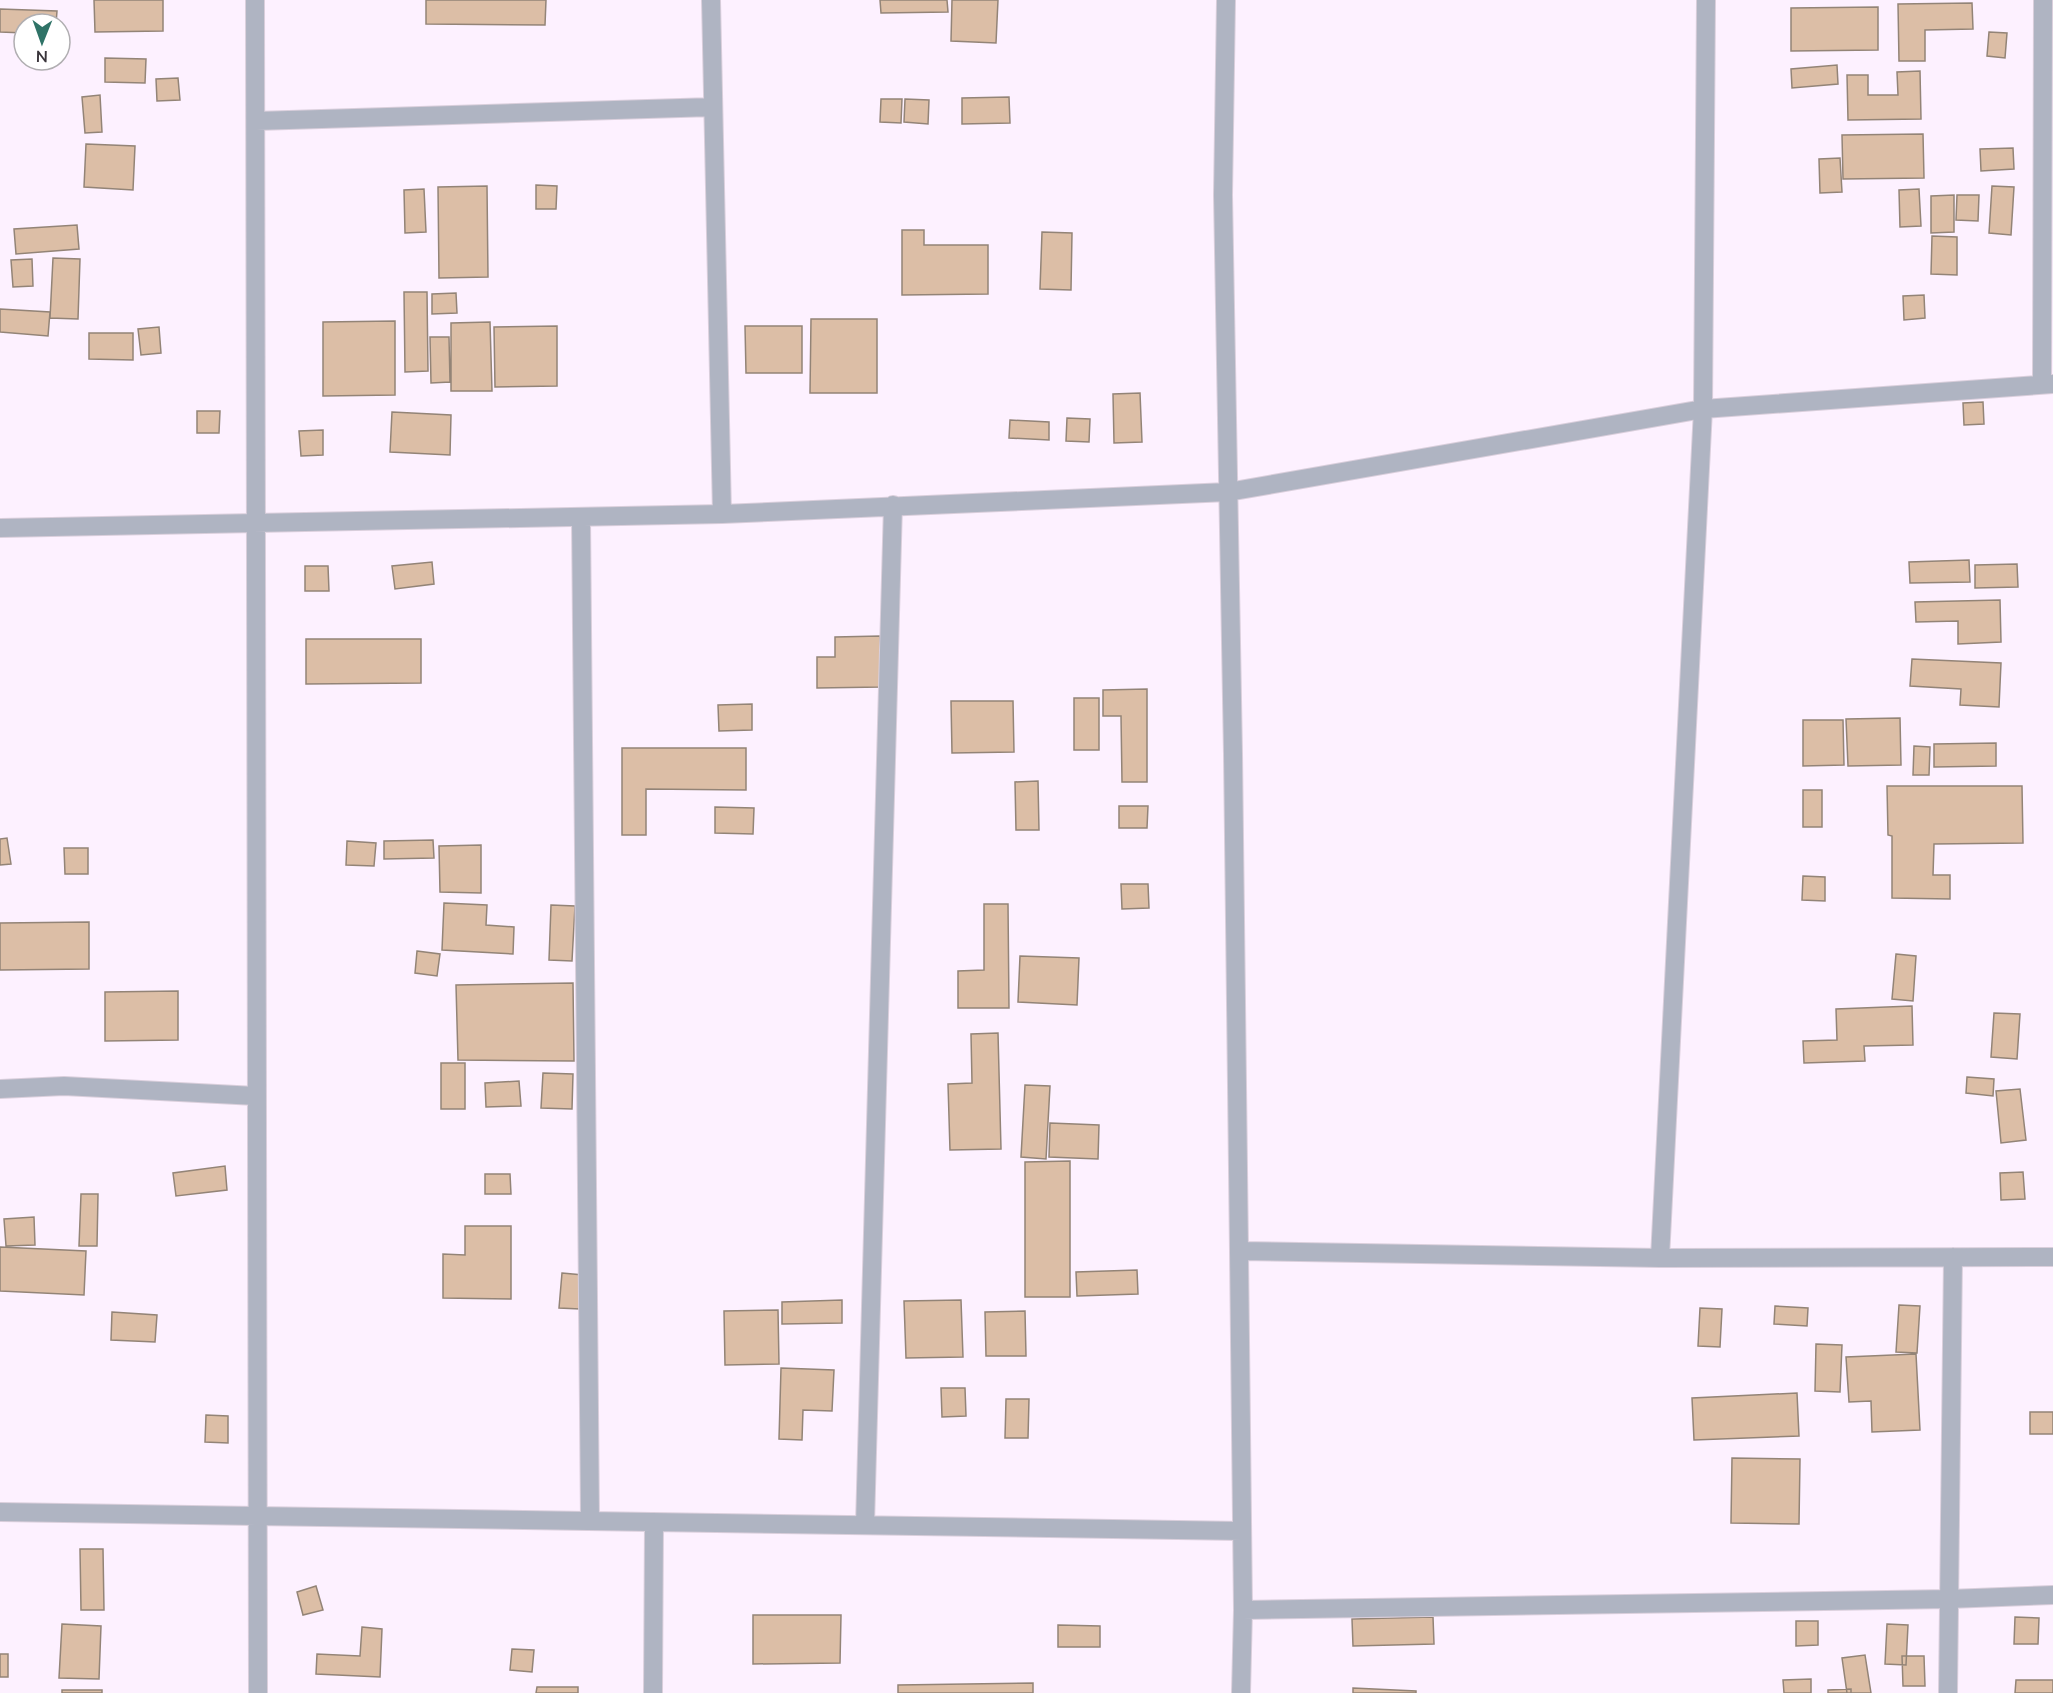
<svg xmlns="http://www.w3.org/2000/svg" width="2053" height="1693" font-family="Mulish,sans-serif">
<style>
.building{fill:#dcbea6;stroke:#938477;stroke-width:1.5}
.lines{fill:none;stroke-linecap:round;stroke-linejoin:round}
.minor-casing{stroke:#dacfdc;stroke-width:20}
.minor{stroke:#afb4c2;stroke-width:18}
</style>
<rect width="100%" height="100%" fill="#fdf1ff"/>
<path class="building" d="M 94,0 L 163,0 L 163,31 L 95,32 Z
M 426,0 L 546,0 L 545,25 L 426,24 Z
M 880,0 L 947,0 L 948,12 L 881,13 Z
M 952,0 L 998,0 L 996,43 L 951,41 Z
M 1972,3 L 1973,29 L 1925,30 L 1925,61 L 1899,61 L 1898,4 Z
M 1878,7 L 1878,50 L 1791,51 L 1791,8 Z
M 0,9 L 57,11 L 56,24 L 24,24 L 24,33 L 0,32 Z
M 1989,32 L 2007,33 L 2005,58 L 1987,56 Z
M 105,58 L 146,59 L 145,83 L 105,82 Z
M 1837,65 L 1838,84 L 1792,88 L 1791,69 Z
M 1920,71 L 1921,119 L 1848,120 L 1847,75 L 1868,75 L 1868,95 L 1898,95 L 1897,72 Z
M 178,78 L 180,100 L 157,101 L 156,79 Z
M 100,95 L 102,132 L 85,133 L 82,97 Z
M 1009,97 L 1010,123 L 962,124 L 962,98 Z
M 881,99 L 902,99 L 901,123 L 880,122 Z
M 905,99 L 929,100 L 928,124 L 904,122 Z
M 1923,134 L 1924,178 L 1843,179 L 1842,135 Z
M 86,144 L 135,146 L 133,190 L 84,187 Z
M 2013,148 L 2014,169 L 1981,171 L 1980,149 Z
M 1840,158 L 1842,192 L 1820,193 L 1819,159 Z
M 536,185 L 557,186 L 556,209 L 536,209 Z
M 487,186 L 488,277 L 439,278 L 438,187 Z
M 1992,186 L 2014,187 L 2011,235 L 1989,233 Z
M 424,189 L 426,232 L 405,233 L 404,190 Z
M 1919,189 L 1921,226 L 1900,227 L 1899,190 Z
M 1954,195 L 1954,232 L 1931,233 L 1931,196 Z
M 1957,195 L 1979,195 L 1978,221 L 1956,220 Z
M 77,225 L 79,249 L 16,254 L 14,229 Z
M 902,230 L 924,230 L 924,245 L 988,245 L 988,294 L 902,295 Z
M 1042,232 L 1072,233 L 1071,290 L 1040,289 Z
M 1932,236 L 1957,237 L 1957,275 L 1931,274 Z
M 53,258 L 80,259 L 78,319 L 50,318 Z
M 32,259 L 33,286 L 13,287 L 11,260 Z
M 404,292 L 427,292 L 428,371 L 405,372 Z
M 456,293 L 457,313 L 432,314 L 432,294 Z
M 1924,295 L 1925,318 L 1904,320 L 1903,296 Z
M 0,309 L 50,312 L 48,336 L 0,332 Z
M 811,319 L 877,319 L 877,393 L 810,393 Z
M 395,321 L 395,395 L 323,396 L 323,322 Z
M 490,322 L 492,391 L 451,391 L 451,323 Z
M 557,326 L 557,386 L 495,387 L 494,327 Z
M 745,326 L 802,326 L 802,373 L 746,373 Z
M 159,327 L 161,353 L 141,355 L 138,329 Z
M 89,333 L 133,333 L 133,360 L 89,359 Z
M 430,337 L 449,337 L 450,382 L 431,383 Z
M 1140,393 L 1142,442 L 1114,443 L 1113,394 Z
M 1983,402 L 1984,424 L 1964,425 L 1963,403 Z
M 197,411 L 220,411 L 219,433 L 197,433 Z
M 392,412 L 451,415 L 450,455 L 390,452 Z
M 1067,418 L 1090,419 L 1089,442 L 1066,441 Z
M 1010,420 L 1049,422 L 1049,440 L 1009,438 Z
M 323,430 L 323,455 L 301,456 L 299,431 Z
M 1969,560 L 1970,582 L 1910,583 L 1909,562 Z
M 432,562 L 434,584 L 395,589 L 392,566 Z
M 2017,564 L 2018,587 L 1975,588 L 1975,565 Z
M 305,566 L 328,566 L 329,591 L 305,591 Z
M 2000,600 L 2001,642 L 1958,644 L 1958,621 L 1916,622 L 1915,602 Z
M 880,636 L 881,687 L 817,688 L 817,657 L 835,657 L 835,637 Z
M 306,639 L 421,639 L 421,683 L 306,684 Z
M 1912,659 L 2001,663 L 1999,707 L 1960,705 L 1961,689 L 1910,686 Z
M 1147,689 L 1147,782 L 1122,782 L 1121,716 L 1103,716 L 1103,690 Z
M 1074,698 L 1099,698 L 1099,750 L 1074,750 Z
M 951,701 L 1013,701 L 1014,752 L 952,753 Z
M 752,704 L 752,730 L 719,731 L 718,705 Z
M 1900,718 L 1901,765 L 1848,766 L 1846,719 Z
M 1803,720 L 1843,720 L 1844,765 L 1803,766 Z
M 1996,743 L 1996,766 L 1934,767 L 1934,744 Z
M 1914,746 L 1930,747 L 1929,775 L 1913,775 Z
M 622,748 L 746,748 L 746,790 L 646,789 L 646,835 L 622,835 Z
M 1038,781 L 1039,830 L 1016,830 L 1015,782 Z
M 1887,786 L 2022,786 L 2023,843 L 1934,844 L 1933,875 L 1950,875 L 1950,899 L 1892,898 L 1892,836 L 1888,835 Z
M 1803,790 L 1822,790 L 1822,827 L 1803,827 Z
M 1119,806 L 1148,806 L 1147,828 L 1119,828 Z
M 715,807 L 754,808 L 753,834 L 715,833 Z
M 7,838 L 11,864 L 0,865 L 0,839 Z
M 433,840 L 434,858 L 384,859 L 384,841 Z
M 347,841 L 376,843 L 374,866 L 346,865 Z
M 481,845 L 481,893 L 440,892 L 439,846 Z
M 64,848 L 88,848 L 88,874 L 65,874 Z
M 1803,876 L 1825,877 L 1825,901 L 1802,900 Z
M 1121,884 L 1148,884 L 1149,908 L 1122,909 Z
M 444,903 L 487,905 L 486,925 L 514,927 L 513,954 L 442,950 Z
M 984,904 L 1008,904 L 1009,1008 L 958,1008 L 958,971 L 984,970 Z
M 551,905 L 575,906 L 572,961 L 549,960 Z
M 89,922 L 89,969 L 0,970 L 0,923 Z
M 417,951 L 440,954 L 437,976 L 415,973 Z
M 1896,954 L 1916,956 L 1913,1001 L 1892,999 Z
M 1020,956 L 1079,958 L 1077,1005 L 1018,1002 Z
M 573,983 L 574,1061 L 458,1060 L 456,985 Z
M 178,991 L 178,1040 L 105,1041 L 105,992 Z
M 1912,1006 L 1913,1045 L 1864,1046 L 1865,1061 L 1804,1063 L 1803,1041 L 1837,1040 L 1836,1009 Z
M 1994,1013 L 2020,1014 L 2017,1059 L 1991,1057 Z
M 998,1033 L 1001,1149 L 950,1150 L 948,1084 L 972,1083 L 971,1034 Z
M 441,1063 L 465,1063 L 465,1109 L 441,1109 Z
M 543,1073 L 573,1074 L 572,1109 L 541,1108 Z
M 1967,1077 L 1994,1079 L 1993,1096 L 1966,1093 Z
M 519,1081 L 521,1106 L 486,1107 L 485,1083 Z
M 1025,1085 L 1050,1086 L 1046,1159 L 1021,1157 Z
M 2020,1089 L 2026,1140 L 2001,1143 L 1996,1091 Z
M 1050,1123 L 1099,1125 L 1098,1159 L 1049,1157 Z
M 1070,1161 L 1070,1297 L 1025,1297 L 1025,1162 Z
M 225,1166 L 227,1190 L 176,1196 L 173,1173 Z
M 2023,1172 L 2025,1199 L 2001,1200 L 2000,1173 Z
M 485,1174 L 510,1174 L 511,1194 L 485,1194 Z
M 81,1194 L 98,1194 L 97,1246 L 79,1246 Z
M 34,1217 L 35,1245 L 6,1246 L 4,1219 Z
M 465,1226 L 511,1226 L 511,1299 L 443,1298 L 443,1254 L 465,1255 Z
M 0,1247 L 86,1251 L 84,1295 L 0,1291 Z
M 1137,1270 L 1138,1294 L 1077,1296 L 1076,1272 Z
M 562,1273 L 583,1275 L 580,1309 L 559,1308 Z
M 842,1300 L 842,1323 L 782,1324 L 782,1302 Z
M 961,1300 L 963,1357 L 906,1358 L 904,1301 Z
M 1899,1305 L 1920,1306 L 1917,1353 L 1896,1352 Z
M 1775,1306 L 1808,1308 L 1807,1326 L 1774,1324 Z
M 1700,1308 L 1722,1309 L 1720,1347 L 1698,1346 Z
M 778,1310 L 779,1364 L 725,1365 L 724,1311 Z
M 1025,1311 L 1026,1356 L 986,1356 L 985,1312 Z
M 112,1312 L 157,1315 L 155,1342 L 111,1340 Z
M 1816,1344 L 1842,1345 L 1840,1392 L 1815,1391 Z
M 1916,1354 L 1920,1430 L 1872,1432 L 1871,1401 L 1849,1402 L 1846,1357 Z
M 781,1368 L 834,1370 L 832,1411 L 803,1410 L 802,1440 L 779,1439 Z
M 941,1388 L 965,1388 L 966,1416 L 942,1417 Z
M 1797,1393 L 1799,1436 L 1694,1440 L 1692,1398 Z
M 1006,1399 L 1029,1399 L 1028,1438 L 1005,1438 Z
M 2030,1412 L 2053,1412 L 2053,1434 L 2030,1434 Z
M 206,1415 L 228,1416 L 228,1443 L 205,1442 Z
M 1732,1458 L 1800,1459 L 1799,1524 L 1731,1523 Z
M 80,1549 L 103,1549 L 104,1610 L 81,1610 Z
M 316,1586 L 323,1610 L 303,1615 L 297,1592 Z
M 753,1615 L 841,1615 L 840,1663 L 753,1664 Z
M 1433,1617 L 1434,1644 L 1353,1646 L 1352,1619 Z
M 2015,1617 L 2039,1618 L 2038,1644 L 2014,1644 Z
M 1796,1621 L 1818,1621 L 1818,1645 L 1796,1646 Z
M 62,1624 L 101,1626 L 99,1679 L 59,1678 Z
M 1887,1624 L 1908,1625 L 1906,1665 L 1885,1664 Z
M 1058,1625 L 1100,1626 L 1100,1647 L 1058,1647 Z
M 362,1627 L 382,1629 L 380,1677 L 316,1674 L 317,1654 L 360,1656 Z
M 512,1649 L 534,1650 L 532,1672 L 510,1670 Z
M 0,1654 L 8,1654 L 8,1677 L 0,1677 Z
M 1865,1655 L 1871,1693 L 1847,1693 L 1842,1658 Z
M 1902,1656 L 1924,1656 L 1925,1686 L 1903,1686 Z
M 1811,1679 L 1811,1693 L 1784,1693 L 1783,1680 Z
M 2016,1680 L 2053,1680 L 2053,1693 L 2015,1693 Z
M 1033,1683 L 1033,1693 L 898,1693 L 898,1685 Z
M 537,1687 L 578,1687 L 578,1693 L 536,1693 Z
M 1353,1688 L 1416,1691 L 1416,1693 L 1353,1693 Z
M 1851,1689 L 1851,1693 L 1828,1693 L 1828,1690 Z
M 62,1690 L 102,1690 L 102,1693 L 62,1693 Z"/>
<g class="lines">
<g class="minor-casing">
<path id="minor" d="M 255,0 L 258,1693
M 711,0 L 722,514
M 1226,0 L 1223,195 L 1233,754 L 1239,1251 L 1243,1610 L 1241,1693
M 256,121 L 713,107
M 2042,384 L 2043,0
M 581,517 L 590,1520
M 0,528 L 722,514 L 1228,492 L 1703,409 L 2053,384
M 0,1089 L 64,1086 L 256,1096
M 1239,1251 L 1660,1258 L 2053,1257
M 1660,1258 L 1703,409 L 1706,0
M 0,1512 L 1242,1531
M 865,1525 L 893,505
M 1243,1610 L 1949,1599 L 2053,1595
M 653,1693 L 654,1522
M 1948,1693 L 1953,1257"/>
</g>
<use href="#minor" class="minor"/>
</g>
<g transform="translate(42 42) rotate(181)"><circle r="28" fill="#ffffff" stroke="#b0aeb1" stroke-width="1.5"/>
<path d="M0-4.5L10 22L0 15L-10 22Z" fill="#2f7367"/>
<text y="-9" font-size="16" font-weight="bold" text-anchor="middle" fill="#3a353b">N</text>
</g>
</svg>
